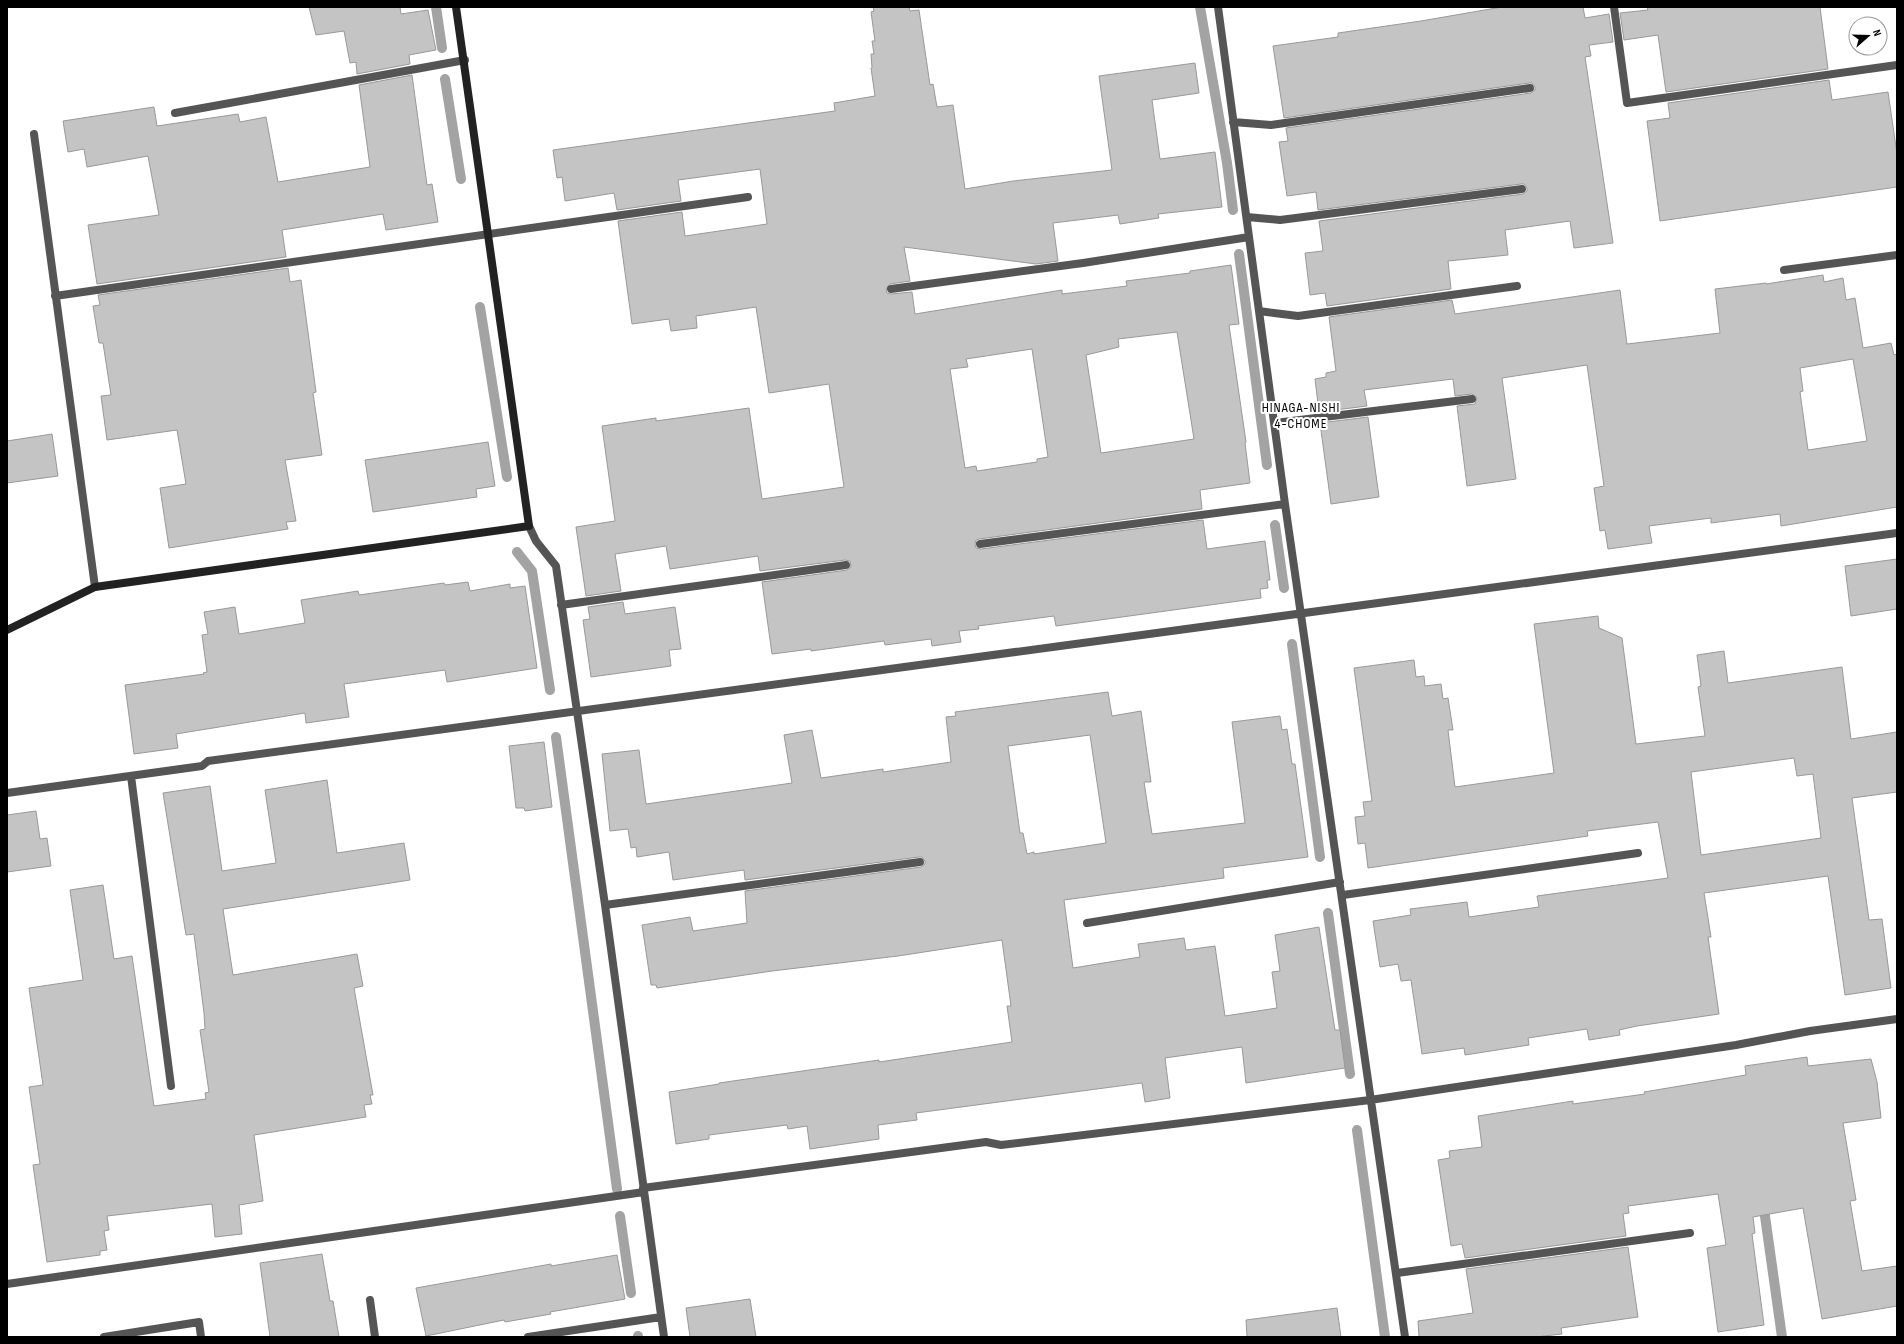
<svg xmlns="http://www.w3.org/2000/svg" width="1904" height="1344" font-family="'Sofia Sans Condensed',sans-serif">
<style>
.lines{fill:none;stroke-linecap:round;stroke-linejoin:round}
.stream{stroke:#a3a3a3;stroke-width:10}
.building{fill:#c4c4c4;stroke:#999;fill-rule:evenodd}
.street{stroke:#555;stroke-width:8}
.secondary{stroke:#222;stroke-width:8}
.labels{text-anchor:middle;dominant-baseline:central;stroke-width:4;stroke-linejoin:round;paint-order:stroke}
.neighbourhood-label{font-size:14px;letter-spacing:1px;fill:#000;stroke:#fff}
</style>
<rect width="100%" height="100%" fill="#fff"/>
<g class="lines">
<path class="stream" d="M 436,7 L 442,48
M 1200,7 L 1227,163 L 1233,210
M 445,79 L 461,179
M 1239,254 L 1267,465
M 480,307 L 507,477
M 1275,525 L 1284,588
M 517,552 L 532,571 L 550,690
M 1292,644 L 1320,857
M 556,737 L 617,1189
M 1328,913 L 1350,1074
M 1357,1130 L 1385,1337
M 1763,1202 L 1782,1337
M 620,1216 L 631,1293
M 638,1336 L 638,1337"/>
</g>
<path class="building" d="M 309,7 L 400,7 L 401,14 L 428,10 L 436,50 L 409,55 L 410,64 L 357,74 L 356,62 L 350,63 L 344,31 L 316,35 Z
M 873,7 L 909,7 L 910,11 L 919,10 L 930,85 L 933,84 L 937,107 L 953,105 L 965,189 L 1013,181 L 1112,170 L 1099,76 L 1195,63 L 1199,93 L 1152,100 L 1160,159 L 1215,152 L 1222,207 L 1158,214 L 1159,218 L 1120,224 L 1118,215 L 1053,223 L 1058,261 L 1036,264 L 904,247 L 910,281 L 890,284 L 886,289 L 887,293 L 891,294 L 912,292 L 915,314 L 1062,290 L 1062,294 L 1127,286 L 1126,281 L 1190,273 L 1190,271 L 1231,265 L 1239,324 L 1229,325 L 1246,442 L 1245,443 L 1250,483 L 1200,490 L 1202,509 L 979,539 L 976,540 L 975,544 L 976,548 L 981,549 L 1203,520 L 1207,549 L 1265,541 L 1270,580 L 1267,580 L 1268,588 L 1260,589 L 1261,598 L 1056,626 L 1054,616 L 978,626 L 979,629 L 959,631 L 961,642 L 932,646 L 931,639 L 885,645 L 884,641 L 811,651 L 811,649 L 772,654 L 762,582 L 847,570 L 851,567 L 850,561 L 845,560 L 760,571 L 758,556 L 670,569 L 666,546 L 615,554 L 621,591 L 586,596 L 576,527 L 615,521 L 602,426 L 656,418 L 656,421 L 749,408 L 762,499 L 844,487 L 829,384 L 769,393 L 756,307 L 696,316 L 697,328 L 671,331 L 669,319 L 632,324 L 618,221 L 682,212 L 685,236 L 767,224 L 760,169 L 678,180 L 681,201 L 617,210 L 614,193 L 565,201 L 562,177 L 557,178 L 553,150 L 835,111 L 834,103 L 875,96 L 871,68 L 872,68 L 871,54 L 874,54 L 872,41 L 875,41 L 871,12 L 874,11 ZM 1177,332 L 1194,439 L 1101,453 L 1086,355 L 1119,347 L 1118,339 ZM 1032,349 L 1048,457 L 1037,459 L 1037,462 L 977,471 L 976,466 L 965,468 L 950,369 L 968,367 L 966,359 Z
M 1502,7 L 1583,7 L 1585,18 L 1609,14 L 1613,42 L 1589,45 L 1591,56 L 1585,57 L 1613,243 L 1574,248 L 1570,221 L 1505,230 L 1508,255 L 1448,261 L 1451,289 L 1327,306 L 1325,293 L 1310,295 L 1305,253 L 1323,251 L 1319,221 L 1523,194 L 1527,191 L 1527,188 L 1524,184 L 1521,184 L 1318,210 L 1316,192 L 1287,196 L 1279,142 L 1288,141 L 1286,128 L 1531,93 L 1535,90 L 1535,87 L 1532,83 L 1529,83 L 1284,118 L 1273,46 L 1338,37 L 1338,33 L 1421,21 Z
M 1647,7 L 1820,7 L 1828,69 L 1666,92 L 1658,35 L 1624,40 L 1620,13 L 1648,10 Z
M 412,75 L 427,185 L 432,184 L 438,222 L 386,230 L 383,214 L 282,230 L 286,257 L 97,284 L 88,225 L 159,215 L 148,156 L 87,167 L 84,149 L 68,152 L 63,121 L 154,107 L 157,126 L 238,114 L 240,122 L 266,117 L 278,182 L 370,167 L 359,85 Z
M 1829,80 L 1832,100 L 1888,92 L 1897,154 L 1897,187 L 1660,221 L 1647,121 L 1670,118 L 1668,103 Z
M 288,268 L 290,282 L 301,280 L 316,392 L 313,393 L 322,455 L 285,460 L 296,521 L 286,522 L 288,529 L 169,548 L 160,488 L 186,484 L 177,430 L 107,440 L 101,396 L 111,395 L 103,343 L 99,343 L 93,306 L 100,305 L 98,295 Z
M 1823,275 L 1824,282 L 1843,278 L 1846,300 L 1855,298 L 1863,348 L 1891,343 L 1894,355 L 1897,354 L 1897,507 L 1781,526 L 1780,514 L 1711,523 L 1711,518 L 1649,526 L 1652,543 L 1608,549 L 1605,530 L 1600,531 L 1594,488 L 1604,486 L 1587,365 L 1502,378 L 1516,479 L 1467,486 L 1457,406 L 1475,404 L 1477,398 L 1472,394 L 1455,396 L 1453,379 L 1364,390 L 1367,406 L 1319,412 L 1315,379 L 1326,377 L 1326,373 L 1336,371 L 1329,317 L 1452,300 L 1455,314 L 1620,290 L 1627,344 L 1720,333 L 1715,289 L 1766,283 L 1766,284 ZM 1853,359 L 1867,441 L 1808,450 L 1800,392 L 1803,391 L 1800,368 Z
M 1368,417 L 1379,497 L 1331,504 L 1320,423 Z
M 52,434 L 58,476 L 7,483 L 7,441 Z
M 488,442 L 495,486 L 476,489 L 477,497 L 373,512 L 365,460 Z
M 1897,559 L 1897,609 L 1851,616 L 1845,566 Z
M 468,582 L 470,591 L 510,584 L 510,588 L 525,586 L 537,668 L 447,682 L 445,670 L 344,684 L 349,717 L 306,723 L 305,713 L 176,734 L 178,748 L 134,754 L 125,685 L 204,674 L 203,673 L 207,672 L 202,635 L 208,634 L 204,612 L 235,607 L 239,634 L 305,623 L 301,600 L 358,591 L 359,595 L 444,583 L 445,585 Z
M 623,602 L 625,614 L 675,607 L 681,649 L 669,650 L 671,666 L 591,677 L 583,620 L 590,619 L 588,607 Z
M 1598,616 L 1599,628 L 1622,638 L 1636,744 L 1705,736 L 1698,687 L 1701,686 L 1697,655 L 1724,651 L 1728,683 L 1842,667 L 1851,739 L 1897,732 L 1897,792 L 1852,798 L 1869,920 L 1882,919 L 1891,988 L 1845,995 L 1828,876 L 1704,893 L 1711,937 L 1708,937 L 1719,1014 L 1637,1026 L 1619,1030 L 1620,1035 L 1589,1040 L 1587,1029 L 1528,1038 L 1529,1045 L 1465,1055 L 1464,1048 L 1422,1054 L 1411,980 L 1401,981 L 1398,964 L 1380,967 L 1373,921 L 1411,915 L 1410,909 L 1467,902 L 1469,917 L 1539,907 L 1537,896 L 1668,878 L 1658,822 L 1587,831 L 1588,836 L 1368,868 L 1365,843 L 1358,844 L 1355,817 L 1365,816 L 1363,802 L 1372,801 L 1354,668 L 1414,660 L 1416,677 L 1424,676 L 1425,686 L 1441,684 L 1443,699 L 1448,698 L 1453,730 L 1448,730 L 1455,787 L 1554,773 L 1534,624 ZM 1794,758 L 1797,776 L 1813,774 L 1821,838 L 1701,855 L 1691,772 Z
M 1108,692 L 1112,716 L 1141,711 L 1151,782 L 1144,782 L 1152,834 L 1245,823 L 1232,722 L 1280,716 L 1282,730 L 1287,729 L 1292,764 L 1295,764 L 1308,857 L 1223,868 L 1224,878 L 1064,900 L 1073,968 L 1140,957 L 1138,944 L 1184,938 L 1186,950 L 1215,946 L 1225,1016 L 1277,1008 L 1272,972 L 1280,971 L 1275,935 L 1319,927 L 1335,1030 L 1340,1030 L 1345,1068 L 1246,1083 L 1242,1047 L 1165,1058 L 1170,1098 L 1145,1102 L 1142,1083 L 916,1113 L 917,1120 L 878,1125 L 879,1139 L 810,1149 L 807,1126 L 788,1129 L 787,1125 L 709,1135 L 709,1139 L 676,1144 L 669,1092 L 719,1084 L 719,1083 L 879,1060 L 879,1062 L 1012,1042 L 1007,1006 L 1011,1006 L 1002,940 L 898,956 L 772,971 L 657,988 L 656,985 L 651,985 L 642,925 L 690,917 L 693,931 L 747,923 L 745,891 L 921,867 L 925,864 L 925,861 L 922,857 L 919,857 L 745,880 L 744,870 L 673,880 L 669,852 L 637,857 L 636,847 L 631,848 L 628,829 L 610,831 L 602,754 L 639,750 L 646,804 L 792,783 L 784,735 L 812,730 L 821,778 L 883,769 L 883,772 L 951,762 L 946,717 L 956,716 L 955,712 ZM 1090,735 L 1106,843 L 1034,854 L 1034,852 L 1027,854 L 1023,833 L 1020,833 L 1008,746 Z
M 544,742 L 552,807 L 525,811 L 524,808 L 516,808 L 509,746 Z
M 327,780 L 337,853 L 404,843 L 410,880 L 223,909 L 233,975 L 357,954 L 363,986 L 354,988 L 373,1095 L 370,1095 L 372,1104 L 364,1105 L 366,1117 L 254,1135 L 263,1201 L 239,1205 L 242,1234 L 215,1237 L 212,1204 L 107,1216 L 109,1230 L 104,1231 L 107,1250 L 100,1251 L 100,1255 L 47,1262 L 33,1165 L 40,1164 L 29,1087 L 43,1085 L 29,988 L 83,980 L 70,890 L 103,885 L 114,959 L 132,956 L 154,1106 L 206,1099 L 205,1093 L 209,1092 L 200,1030 L 205,1029 L 204,1013 L 194,934 L 186,935 L 163,793 L 210,786 L 222,871 L 276,863 L 265,790 Z
M 36,811 L 40,839 L 47,838 L 51,866 L 7,872 L 7,815 Z
M 1807,1057 L 1808,1066 L 1871,1059 L 1877,1082 L 1881,1118 L 1843,1123 L 1856,1200 L 1850,1201 L 1862,1271 L 1897,1266 L 1897,1306 L 1822,1319 L 1803,1208 L 1753,1217 L 1755,1233 L 1752,1234 L 1764,1325 L 1718,1332 L 1707,1248 L 1726,1245 L 1718,1194 L 1628,1206 L 1629,1213 L 1623,1214 L 1626,1236 L 1465,1258 L 1462,1244 L 1451,1246 L 1438,1160 L 1450,1158 L 1449,1151 L 1482,1147 L 1478,1116 L 1573,1101 L 1573,1104 L 1645,1094 L 1644,1092 L 1746,1075 L 1745,1066 Z
M 1628,1247 L 1638,1317 L 1561,1328 L 1562,1334 L 1535,1337 L 1419,1337 L 1418,1321 L 1473,1313 L 1466,1269 Z
M 322,1254 L 330,1301 L 333,1301 L 339,1337 L 270,1337 L 260,1263 Z
M 617,1255 L 625,1299 L 550,1312 L 551,1314 L 505,1322 L 504,1320 L 426,1336 L 416,1288 L 551,1264 L 551,1266 Z
M 750,1299 L 756,1337 L 690,1337 L 686,1308 Z
M 1337,1308 L 1341,1337 L 1247,1337 L 1246,1320 Z"/>
<g class="lines">
<path class="street" d="M 1218,7 L 1285,504 L 1405,1337
M 1614,7 L 1627,103 L 1897,65
M 175,113 L 465,60
M 1233,122 L 1271,125 L 1530,88
M 34,134 L 95,587
M 1247,217 L 1280,220 L 1522,189
M 1784,270 L 1897,255
M 891,289 L 1083,263 L 1249,237
M 55,296 L 748,197
M 1259,311 L 1298,316 L 1517,286
M 1275,423 L 1472,399
M 529,526 L 536,541 L 556,566 L 605,905 L 664,1337
M 980,544 L 1285,504
M 561,605 L 846,565
M 131,776 L 171,1086
M 7,793 L 202,766 L 208,761 L 1897,533
M 1343,895 L 1638,853
M 605,905 L 920,862
M 1087,923 L 1340,882
M 643,1188 L 986,1142 L 1001,1145 L 1370,1100 L 1736,1045 L 1810,1031 L 1897,1019
M 1397,1273 L 1690,1233
M 7,1284 L 644,1192
M 370,1300 L 375,1337
M 104,1337 L 199,1322 L 201,1337
M 528,1337 L 661,1317"/>
<path class="secondary" d="M 7,630 L 95,587 L 529,526 L 456,7"/>
</g>
<g class="labels">
<g class="neighbourhood-label">
<text x="1301" y="407">HINAGA-NISHI<tspan x="1301" dy="16">4-CHOME</tspan></text>
</g>
</g>
<rect width="1904" height="1344" fill="none" stroke="#000000" stroke-width="16"/>
<g transform="translate(1868 36) rotate(70)"><circle r="19" fill="#ffffff" stroke="#999999"/>
<path d="M0-3L7 15L0 10L-7 15Z" fill="#000000"/>
<text y="-6" font-size="11" font-weight="bold" text-anchor="middle" fill="#000000">N</text>
</g>
</svg>
